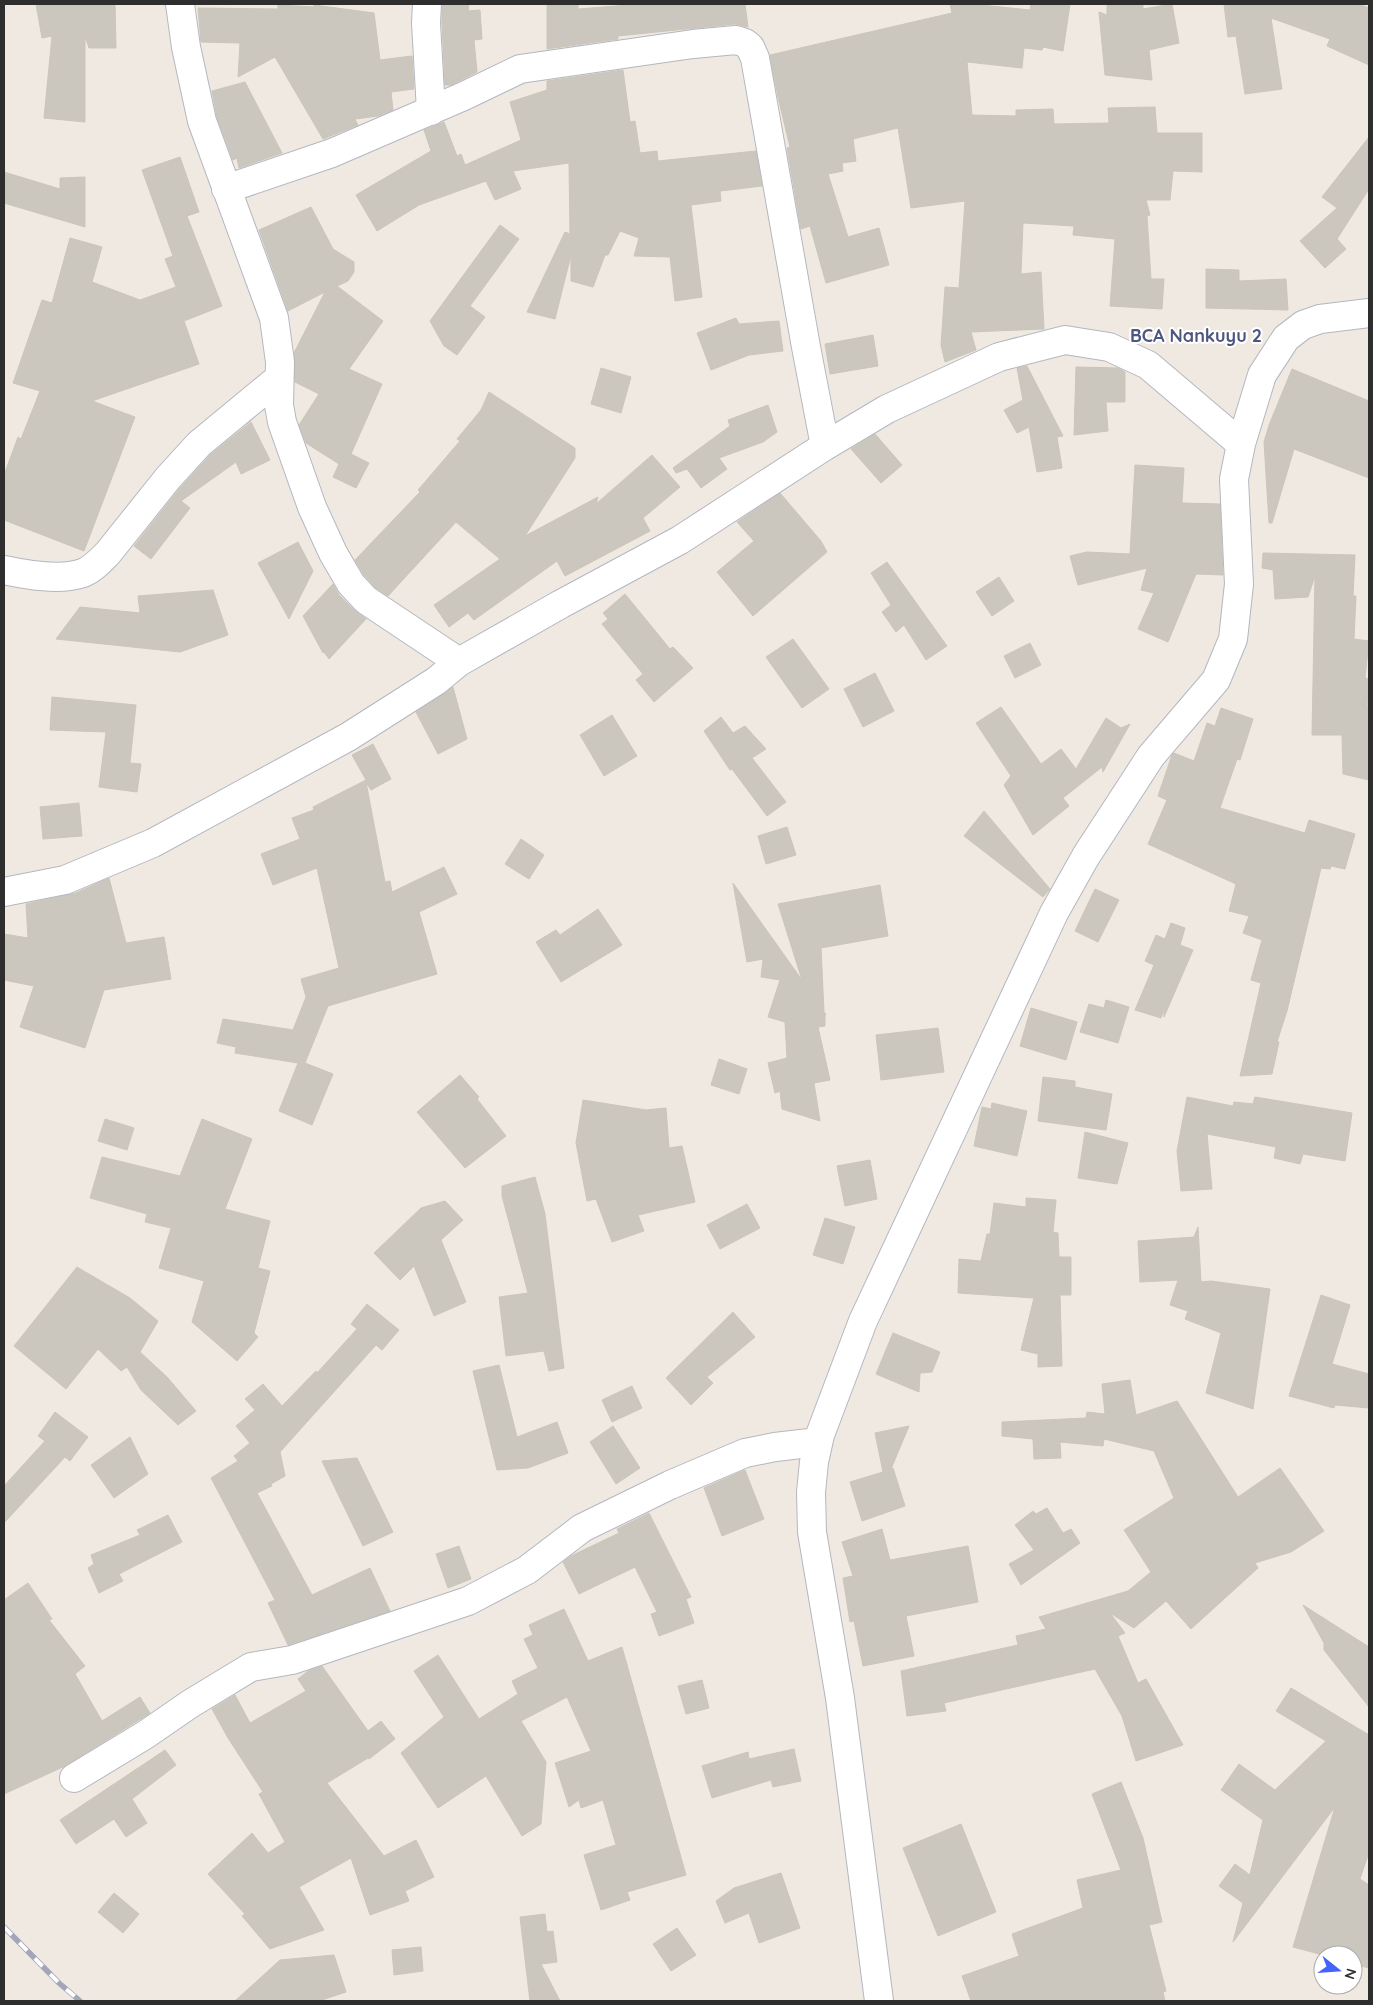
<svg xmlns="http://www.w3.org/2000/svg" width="1373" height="2005" font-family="Quicksand,sans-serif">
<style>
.building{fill:#cbc7bf;stroke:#cbc5ba}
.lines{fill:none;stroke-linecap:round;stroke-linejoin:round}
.street-casing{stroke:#b4b7c1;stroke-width:30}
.street{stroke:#fff;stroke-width:28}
.rail-casing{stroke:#a3a6b8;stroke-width:5.5}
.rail{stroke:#fff;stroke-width:4;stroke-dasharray:11;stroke-linecap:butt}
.labels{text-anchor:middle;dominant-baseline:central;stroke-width:4;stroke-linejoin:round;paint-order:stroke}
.quarter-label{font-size:18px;font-weight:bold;fill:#4d5680;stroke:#fff}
</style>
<rect width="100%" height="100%" fill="#efe9e1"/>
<path class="building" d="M 36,4 L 115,4 L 116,48 L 89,48 L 85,36 L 85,122 L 44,118 L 52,36 L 42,38 Z
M 442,4 L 469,4 L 468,11 L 480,10 L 482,39 L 474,40 L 477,72 L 451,85 L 445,85 L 442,23 Z
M 547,4 L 578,4 L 578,9 L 641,4 L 745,4 L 748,27 L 735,24 L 618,36 L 618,39 L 547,49 Z
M 950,4 L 972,4 L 1030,10 L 1031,4 L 1070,4 L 1063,51 L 1043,47 L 1042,50 L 1024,48 L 1022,68 L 967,62 L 972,115 L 1016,116 L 1016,110 L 1053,109 L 1054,124 L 1109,123 L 1108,108 L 1155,107 L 1157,133 L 1202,133 L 1202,172 L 1173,171 L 1170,200 L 1146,200 L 1150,215 L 1147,216 L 1151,279 L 1164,279 L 1162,309 L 1110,306 L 1115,239 L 1073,235 L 1074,226 L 1023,223 L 1021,274 L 1041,272 L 1044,329 L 971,332 L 976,350 L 945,362 L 941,345 L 945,287 L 959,288 L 965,201 L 911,208 L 898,128 L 853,139 L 856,161 L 842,163 L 843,171 L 828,174 L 848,237 L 879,228 L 889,265 L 826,283 L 810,226 L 801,229 L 787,148 L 790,147 L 778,97 L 770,55 L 952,13 Z
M 1107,4 L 1143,4 L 1143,9 L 1172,4 L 1179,43 L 1149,50 L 1152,80 L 1105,75 L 1099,12 L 1107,15 Z
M 1224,4 L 1359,4 L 1369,8 L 1369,65 L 1327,46 L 1330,39 L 1271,18 L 1282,89 L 1245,94 L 1236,36 L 1228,37 Z
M 278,5 L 314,7 L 314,5 L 374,13 L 380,60 L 412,56 L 414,89 L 391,92 L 393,110 L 378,116 L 355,119 L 358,125 L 323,139 L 275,57 L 238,77 L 240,43 L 201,42 L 198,8 L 278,9 Z
M 623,70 L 630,122 L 635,121 L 640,153 L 657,151 L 658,161 L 756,151 L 762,186 L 720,191 L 721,201 L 691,205 L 702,297 L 675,301 L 670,257 L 634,256 L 639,238 L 620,231 L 608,255 L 605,255 L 593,287 L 571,281 L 571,255 L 555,319 L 527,312 L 565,232 L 570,234 L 569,163 L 513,171 L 521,189 L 495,200 L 486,181 L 419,205 L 377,231 L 356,195 L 431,151 L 424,130 L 444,122 L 457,156 L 461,154 L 465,165 L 521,140 L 510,102 L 547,90 L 547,81 Z
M 245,82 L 282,153 L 239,168 L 237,158 L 233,160 L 217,117 L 212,91 Z
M 1369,137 L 1369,189 L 1337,239 L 1346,249 L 1325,268 L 1300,241 L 1337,208 L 1322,197 Z
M 180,157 L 199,212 L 187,216 L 222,306 L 184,321 L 199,364 L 92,401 L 135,417 L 84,551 L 4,520 L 4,475 L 18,437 L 21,439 L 40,391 L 13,383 L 42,300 L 52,303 L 70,238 L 102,247 L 92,282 L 140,300 L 176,287 L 165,259 L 173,256 L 142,170 Z
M 4,172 L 60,189 L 60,178 L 85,177 L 85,227 L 4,203 Z
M 311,207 L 333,249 L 354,262 L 354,272 L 348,281 L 337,286 L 383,321 L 349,369 L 382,384 L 351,454 L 369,463 L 356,488 L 333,477 L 339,464 L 306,443 L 299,425 L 319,394 L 295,382 L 294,353 L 325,292 L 288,311 L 259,230 Z
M 500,225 L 519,239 L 470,306 L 485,317 L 457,355 L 444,346 L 430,321 Z
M 1206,269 L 1239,270 L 1239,281 L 1286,279 L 1288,310 L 1206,308 Z
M 736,318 L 739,324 L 779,321 L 783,351 L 749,355 L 711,370 L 697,333 Z
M 873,335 L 878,366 L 830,374 L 825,344 Z
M 1027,366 L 1063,436 L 1057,437 L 1062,468 L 1037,472 L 1029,427 L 1017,433 L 1004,410 L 1023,400 L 1017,368 Z
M 1076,367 L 1118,368 L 1125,372 L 1125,402 L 1106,402 L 1108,431 L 1074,435 Z
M 601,368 L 631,377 L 621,413 L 591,404 Z
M 1292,369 L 1369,401 L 1369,478 L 1294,449 L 1272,523 L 1269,523 L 1264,442 L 1269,425 Z
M 489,392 L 575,448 L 575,458 L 525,536 L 598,497 L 596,504 L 652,455 L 680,487 L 643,518 L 650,531 L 565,576 L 557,561 L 474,620 L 468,613 L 449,627 L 434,605 L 500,559 L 456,522 L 388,596 L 376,588 L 364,575 L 355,560 L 420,492 L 418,490 L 460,441 L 457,439 L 481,410 Z
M 768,405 L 777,432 L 763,442 L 719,458 L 727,469 L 701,488 L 687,469 L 676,473 L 673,468 L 730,426 L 728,420 Z
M 251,422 L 270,460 L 241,474 L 236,462 L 181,501 L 190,508 L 151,559 L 134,546 L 180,488 L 210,455 Z
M 875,434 L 902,465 L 881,483 L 851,449 Z
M 1135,465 L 1184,468 L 1182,503 L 1220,504 L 1223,575 L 1196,574 L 1168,642 L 1138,629 L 1154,593 L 1141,590 L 1147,568 L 1078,585 L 1070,556 L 1087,552 L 1130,554 Z
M 780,493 L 821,541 L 827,552 L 753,616 L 717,572 L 754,541 L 737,522 Z
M 298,542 L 313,571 L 289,619 L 258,563 Z
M 1263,553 L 1355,555 L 1353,596 L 1356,596 L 1354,639 L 1369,641 L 1365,678 L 1369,679 L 1367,706 L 1369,706 L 1369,780 L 1343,774 L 1342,735 L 1312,735 L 1315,576 L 1308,597 L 1275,599 L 1273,570 L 1262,568 Z
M 887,562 L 947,646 L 926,660 L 904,625 L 896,632 L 882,612 L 891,605 L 871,573 Z
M 999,577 L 1014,601 L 992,616 L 976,592 Z
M 333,584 L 339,595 L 355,611 L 366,619 L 329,659 L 324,652 L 323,653 L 303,616 Z
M 213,590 L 228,635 L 180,652 L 56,639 L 80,607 L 140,613 L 138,596 Z
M 625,594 L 670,649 L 673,647 L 693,668 L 654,702 L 636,680 L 643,674 L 602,624 L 608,619 L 603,613 Z
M 793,639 L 829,689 L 802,708 L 766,657 Z
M 1030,643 L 1041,665 L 1015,678 L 1004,656 Z
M 875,673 L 894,711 L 863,727 L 844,689 Z
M 453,687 L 467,739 L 438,754 L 416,712 Z
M 52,697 L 136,705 L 130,763 L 141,764 L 137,792 L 99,787 L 106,732 L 50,730 Z
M 1001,707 L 1041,764 L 1061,749 L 1076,769 L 1106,718 L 1121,728 L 1130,724 L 1103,772 L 1102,767 L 1063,798 L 1069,806 L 1033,835 L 1004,785 L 1011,776 L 976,723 Z
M 1221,708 L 1253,719 L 1240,760 L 1237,759 L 1220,808 L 1305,833 L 1309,820 L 1355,834 L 1345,869 L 1331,866 L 1330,869 L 1321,868 L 1287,1011 L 1277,1042 L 1279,1042 L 1272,1074 L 1240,1076 L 1261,983 L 1251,980 L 1262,940 L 1243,933 L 1249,916 L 1229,911 L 1236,884 L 1148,844 L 1167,800 L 1158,796 L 1172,755 L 1174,753 L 1194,761 L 1207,723 L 1215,726 Z
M 612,715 L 637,756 L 604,776 L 580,735 Z
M 721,717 L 733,733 L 745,726 L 766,749 L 752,758 L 786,802 L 767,816 L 732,769 L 730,770 L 704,731 Z
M 373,744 L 391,779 L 371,790 L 366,782 L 385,882 L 390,881 L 392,892 L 444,867 L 457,894 L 419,912 L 437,974 L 328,1006 L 305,1063 L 333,1074 L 312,1125 L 279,1111 L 298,1063 L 235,1053 L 236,1047 L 217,1043 L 223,1019 L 293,1030 L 306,997 L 301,979 L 339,968 L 317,868 L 273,885 L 261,854 L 300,839 L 292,818 L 314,810 L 313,807 L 366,780 L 352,755 Z
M 79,803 L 82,836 L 43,839 L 40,807 Z
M 984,811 L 1050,889 L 1043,897 L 964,836 Z
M 787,827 L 796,855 L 766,864 L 758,836 Z
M 521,839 L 544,855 L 529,879 L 505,864 Z
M 109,878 L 126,943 L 164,937 L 171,979 L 104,990 L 85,1048 L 20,1027 L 34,986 L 4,980 L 4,934 L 28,938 L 26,904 L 76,893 Z
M 733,883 L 802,980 L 778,904 L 880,885 L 888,936 L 821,948 L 824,1012 L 826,1015 L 825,1015 L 825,1026 L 818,1027 L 830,1080 L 814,1083 L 820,1121 L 782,1109 L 780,1091 L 775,1093 L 768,1063 L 787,1058 L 785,1022 L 768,1017 L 780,980 L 761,977 L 763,959 L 747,962 Z
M 1095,889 L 1119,900 L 1098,942 L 1075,931 Z
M 598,909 L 622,945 L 561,982 L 536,942 L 556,930 L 560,935 Z
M 1171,923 L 1185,928 L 1180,945 L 1193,950 L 1164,1017 L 1164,1010 L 1161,1018 L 1135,1010 L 1154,965 L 1145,961 L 1156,935 L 1165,939 Z
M 1106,1000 L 1129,1007 L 1118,1043 L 1080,1032 L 1089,1004 L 1104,1008 Z
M 1031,1008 L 1077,1022 L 1066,1060 L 1020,1046 Z
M 938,1028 L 944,1072 L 881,1080 L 876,1035 Z
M 719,1059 L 747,1069 L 739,1094 L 711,1085 Z
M 460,1075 L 479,1097 L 477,1099 L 506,1136 L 465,1168 L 417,1112 Z
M 1043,1077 L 1075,1081 L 1075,1087 L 1112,1094 L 1106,1130 L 1038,1121 Z
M 1187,1097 L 1233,1106 L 1234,1102 L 1253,1104 L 1255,1097 L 1352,1113 L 1345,1161 L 1303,1154 L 1300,1164 L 1274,1158 L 1276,1147 L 1207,1134 L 1212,1189 L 1181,1191 L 1177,1151 Z
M 583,1100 L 646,1110 L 666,1108 L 669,1148 L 682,1146 L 695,1202 L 638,1215 L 644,1231 L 612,1242 L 596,1199 L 587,1201 L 576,1143 Z
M 992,1103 L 1027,1111 L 1017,1156 L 974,1146 L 982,1107 L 991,1109 Z
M 105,1119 L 134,1128 L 127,1150 L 98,1141 Z
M 202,1119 L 252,1139 L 225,1209 L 270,1221 L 258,1268 L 270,1271 L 254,1333 L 258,1337 L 237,1361 L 192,1322 L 204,1281 L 159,1268 L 171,1228 L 145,1222 L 147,1214 L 90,1198 L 102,1157 L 180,1176 Z
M 1085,1132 L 1128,1143 L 1117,1184 L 1078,1178 Z
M 870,1160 L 877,1199 L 845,1206 L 837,1166 Z
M 535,1177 L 545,1214 L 564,1368 L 549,1371 L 544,1351 L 506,1356 L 499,1297 L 528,1293 L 502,1196 L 502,1186 Z
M 1026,1198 L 1056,1200 L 1053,1232 L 1058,1233 L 1059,1257 L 1071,1257 L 1071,1295 L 1060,1295 L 1062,1366 L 1038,1367 L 1038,1354 L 1021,1350 L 1034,1298 L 958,1293 L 959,1259 L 981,1261 L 987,1234 L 990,1234 L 994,1203 L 1026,1207 Z
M 445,1201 L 463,1220 L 441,1240 L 466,1302 L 434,1316 L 414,1266 L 400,1280 L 374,1253 L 421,1208 Z
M 747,1204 L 760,1228 L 720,1249 L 707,1225 Z
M 825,1218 L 855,1227 L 843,1264 L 813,1255 Z
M 1198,1227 L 1201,1282 L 1211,1281 L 1270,1289 L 1253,1409 L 1206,1393 L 1221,1333 L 1185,1319 L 1188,1311 L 1170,1305 L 1178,1280 L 1140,1282 L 1138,1241 L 1194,1237 Z
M 77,1267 L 130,1298 L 158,1321 L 140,1352 L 167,1377 L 196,1411 L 178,1425 L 141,1390 L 127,1367 L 121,1371 L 98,1349 L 66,1389 L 14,1346 Z
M 1321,1295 L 1350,1305 L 1332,1364 L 1369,1374 L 1369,1408 L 1335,1405 L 1334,1408 L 1289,1396 Z
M 367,1304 L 399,1330 L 382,1350 L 376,1345 L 280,1452 L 285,1476 L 271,1484 L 272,1486 L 257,1493 L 312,1595 L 370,1568 L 390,1611 L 288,1645 L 268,1603 L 275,1600 L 211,1478 L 238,1461 L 234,1456 L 250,1443 L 236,1426 L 255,1410 L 245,1399 L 263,1384 L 282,1406 L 316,1371 L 317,1373 L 357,1329 L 351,1324 Z
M 733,1312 L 755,1337 L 707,1377 L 713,1383 L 691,1405 L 666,1378 Z
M 893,1333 L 940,1352 L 932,1372 L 920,1373 L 919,1392 L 876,1374 Z
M 499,1365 L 517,1437 L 557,1422 L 568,1453 L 528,1468 L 497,1470 L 473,1371 Z
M 1130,1380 L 1136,1415 L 1177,1401 L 1238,1497 L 1280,1468 L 1324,1531 L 1291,1552 L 1255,1563 L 1258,1568 L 1191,1629 L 1166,1601 L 1134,1628 L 1110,1613 L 1125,1633 L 1118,1636 L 1138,1683 L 1146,1679 L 1183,1745 L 1136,1761 L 1122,1716 L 1095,1669 L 944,1703 L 946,1711 L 907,1716 L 901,1671 L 1018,1645 L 1016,1636 L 1046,1629 L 1039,1617 L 1128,1591 L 1151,1572 L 1124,1530 L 1174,1498 L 1154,1451 L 1104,1439 L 1103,1446 L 1060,1442 L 1061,1458 L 1034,1459 L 1033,1439 L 1002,1436 L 1002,1422 L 1086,1418 L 1087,1412 L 1105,1414 L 1102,1384 Z
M 632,1386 L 642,1408 L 612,1422 L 602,1400 Z
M 55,1412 L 88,1437 L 70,1461 L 65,1457 L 4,1523 L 4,1486 L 45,1441 L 38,1436 Z
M 613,1426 L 640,1468 L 616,1484 L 590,1442 Z
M 909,1426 L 891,1469 L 893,1468 L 905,1506 L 862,1521 L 850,1482 L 883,1472 L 875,1433 Z
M 130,1437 L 148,1474 L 114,1498 L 91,1465 Z
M 357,1458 L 393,1532 L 363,1546 L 322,1461 Z
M 745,1470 L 764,1519 L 722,1536 L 704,1488 Z
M 1047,1508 L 1063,1533 L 1071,1529 L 1080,1543 L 1021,1585 L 1009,1564 L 1034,1550 L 1015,1525 L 1033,1511 L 1036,1514 Z
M 649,1513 L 691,1597 L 686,1599 L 694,1623 L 659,1636 L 651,1614 L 657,1612 L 635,1567 L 579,1594 L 563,1562 L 571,1556 L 619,1533 L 617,1529 Z
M 168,1515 L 182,1542 L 119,1574 L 123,1581 L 99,1593 L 88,1568 L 94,1564 L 91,1555 L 140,1535 L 137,1530 Z
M 882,1529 L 890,1560 L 968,1546 L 978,1602 L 906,1616 L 914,1656 L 863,1666 L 854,1621 L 850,1622 L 843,1578 L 853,1576 L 842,1542 Z
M 459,1546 L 471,1579 L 448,1588 L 436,1554 Z
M 28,1583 L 52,1619 L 49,1620 L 85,1666 L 75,1674 L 102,1721 L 140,1697 L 150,1713 L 65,1766 L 4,1794 L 4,1600 Z
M 1303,1605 L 1369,1647 L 1369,1707 L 1324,1650 L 1324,1643 Z
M 564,1609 L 588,1661 L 622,1647 L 686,1875 L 627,1892 L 630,1900 L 601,1910 L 584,1855 L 616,1845 L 603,1800 L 581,1808 L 579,1800 L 569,1807 L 555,1763 L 591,1751 L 567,1697 L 521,1721 L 546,1762 L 541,1824 L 522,1836 L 486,1776 L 438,1808 L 401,1753 L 444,1717 L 414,1671 L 438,1655 L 479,1719 L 518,1694 L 512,1681 L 538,1668 L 524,1639 L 533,1635 L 529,1625 Z
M 322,1666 L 368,1731 L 381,1721 L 395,1739 L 369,1759 L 368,1758 L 327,1783 L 384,1856 L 416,1840 L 434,1877 L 405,1891 L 409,1901 L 370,1915 L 351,1858 L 299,1887 L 324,1930 L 270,1949 L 242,1916 L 245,1914 L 208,1874 L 252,1833 L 268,1853 L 285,1842 L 259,1794 L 263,1792 L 228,1738 L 212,1709 L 235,1695 L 250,1723 L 306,1691 L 298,1679 L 308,1671 Z
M 702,1680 L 709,1708 L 686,1714 L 678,1686 Z
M 1291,1688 L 1369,1735 L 1369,1852 L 1360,1879 L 1369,1885 L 1369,1968 L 1353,1964 L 1353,1955 L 1323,1955 L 1293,1947 L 1335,1807 L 1233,1942 L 1243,1903 L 1219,1886 L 1235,1864 L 1250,1875 L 1263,1820 L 1221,1790 L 1239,1764 L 1275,1790 L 1326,1741 L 1276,1711 Z
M 794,1749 L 801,1781 L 773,1787 L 771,1780 L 712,1798 L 702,1766 L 748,1752 L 749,1759 Z
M 165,1750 L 176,1765 L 132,1799 L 147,1823 L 126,1837 L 114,1819 L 76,1844 L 60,1820 Z
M 1121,1782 L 1143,1838 L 1162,1922 L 1149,1925 L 1166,1991 L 1163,1992 L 1165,2001 L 971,2001 L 962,1976 L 1019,1956 L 1012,1934 L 1083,1908 L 1077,1880 L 1121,1870 L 1092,1794 Z
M 961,1824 L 996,1912 L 938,1936 L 903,1848 Z
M 781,1873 L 800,1928 L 759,1943 L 749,1913 L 725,1923 L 716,1901 L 734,1888 Z
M 114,1893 L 139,1914 L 123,1933 L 98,1912 Z
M 545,1914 L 547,1932 L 553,1931 L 557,1962 L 541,1964 L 560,2001 L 530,2001 L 520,1917 Z
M 677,1928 L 696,1955 L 671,1971 L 653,1944 Z
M 421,1947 L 423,1971 L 394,1975 L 392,1950 Z
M 334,1955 L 346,1992 L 319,2001 L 235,2001 L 280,1960 Z"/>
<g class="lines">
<g class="street-casing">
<path id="street" d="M 180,4 L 186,47 L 202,121 L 274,318 L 280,362 L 279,405 L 282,422 L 312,507 L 333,553 L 351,584 L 366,600 L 459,662
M 427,4 L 426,23 L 431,111
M 226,189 L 332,153 L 464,96 L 520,69 L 693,44 L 736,40 L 745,43 L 750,47 L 755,58 L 806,347 L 825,446
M 4,570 C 27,575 60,581 83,573 C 93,569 101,560 108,553 L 168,478 L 199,444 L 279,378
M 4,892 L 65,880 L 153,843 L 348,737 L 436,681 L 459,662 L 561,604 L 680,540 L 825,446 L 887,409 L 999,357 L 1065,340 L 1109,347 L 1148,365 L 1241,444
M 74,1778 L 145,1735 L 190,1704 L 251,1667 L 292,1660 L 468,1601 L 527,1570 L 582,1528 L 670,1485 L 745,1453 L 775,1447 L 818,1442
M 879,2001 L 840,1698 L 812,1532 L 811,1492 L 814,1462 L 820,1435 L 863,1321 L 1054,913 L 1086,856 L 1151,756 L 1216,680 L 1233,639 L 1239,584 L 1234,479 L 1241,444 L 1262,375 L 1286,338 L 1303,325 L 1320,319 L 1369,313"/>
</g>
<use href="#street" class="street"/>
<g class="rail-casing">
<path id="rail" d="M 4,1927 L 59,1983 L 80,2001"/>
</g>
<use href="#rail" class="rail"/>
</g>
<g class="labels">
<g class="quarter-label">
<text x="1196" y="335">BCA Nankuyu 2</text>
</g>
</g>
<rect width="1373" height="2005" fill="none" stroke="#2e2e2e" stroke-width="10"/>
<g transform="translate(1338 1970) rotate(107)"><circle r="24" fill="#ffffff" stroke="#ababab"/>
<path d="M0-4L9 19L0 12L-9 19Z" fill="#4264fb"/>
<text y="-8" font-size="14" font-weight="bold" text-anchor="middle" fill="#2e2e2e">N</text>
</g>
</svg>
